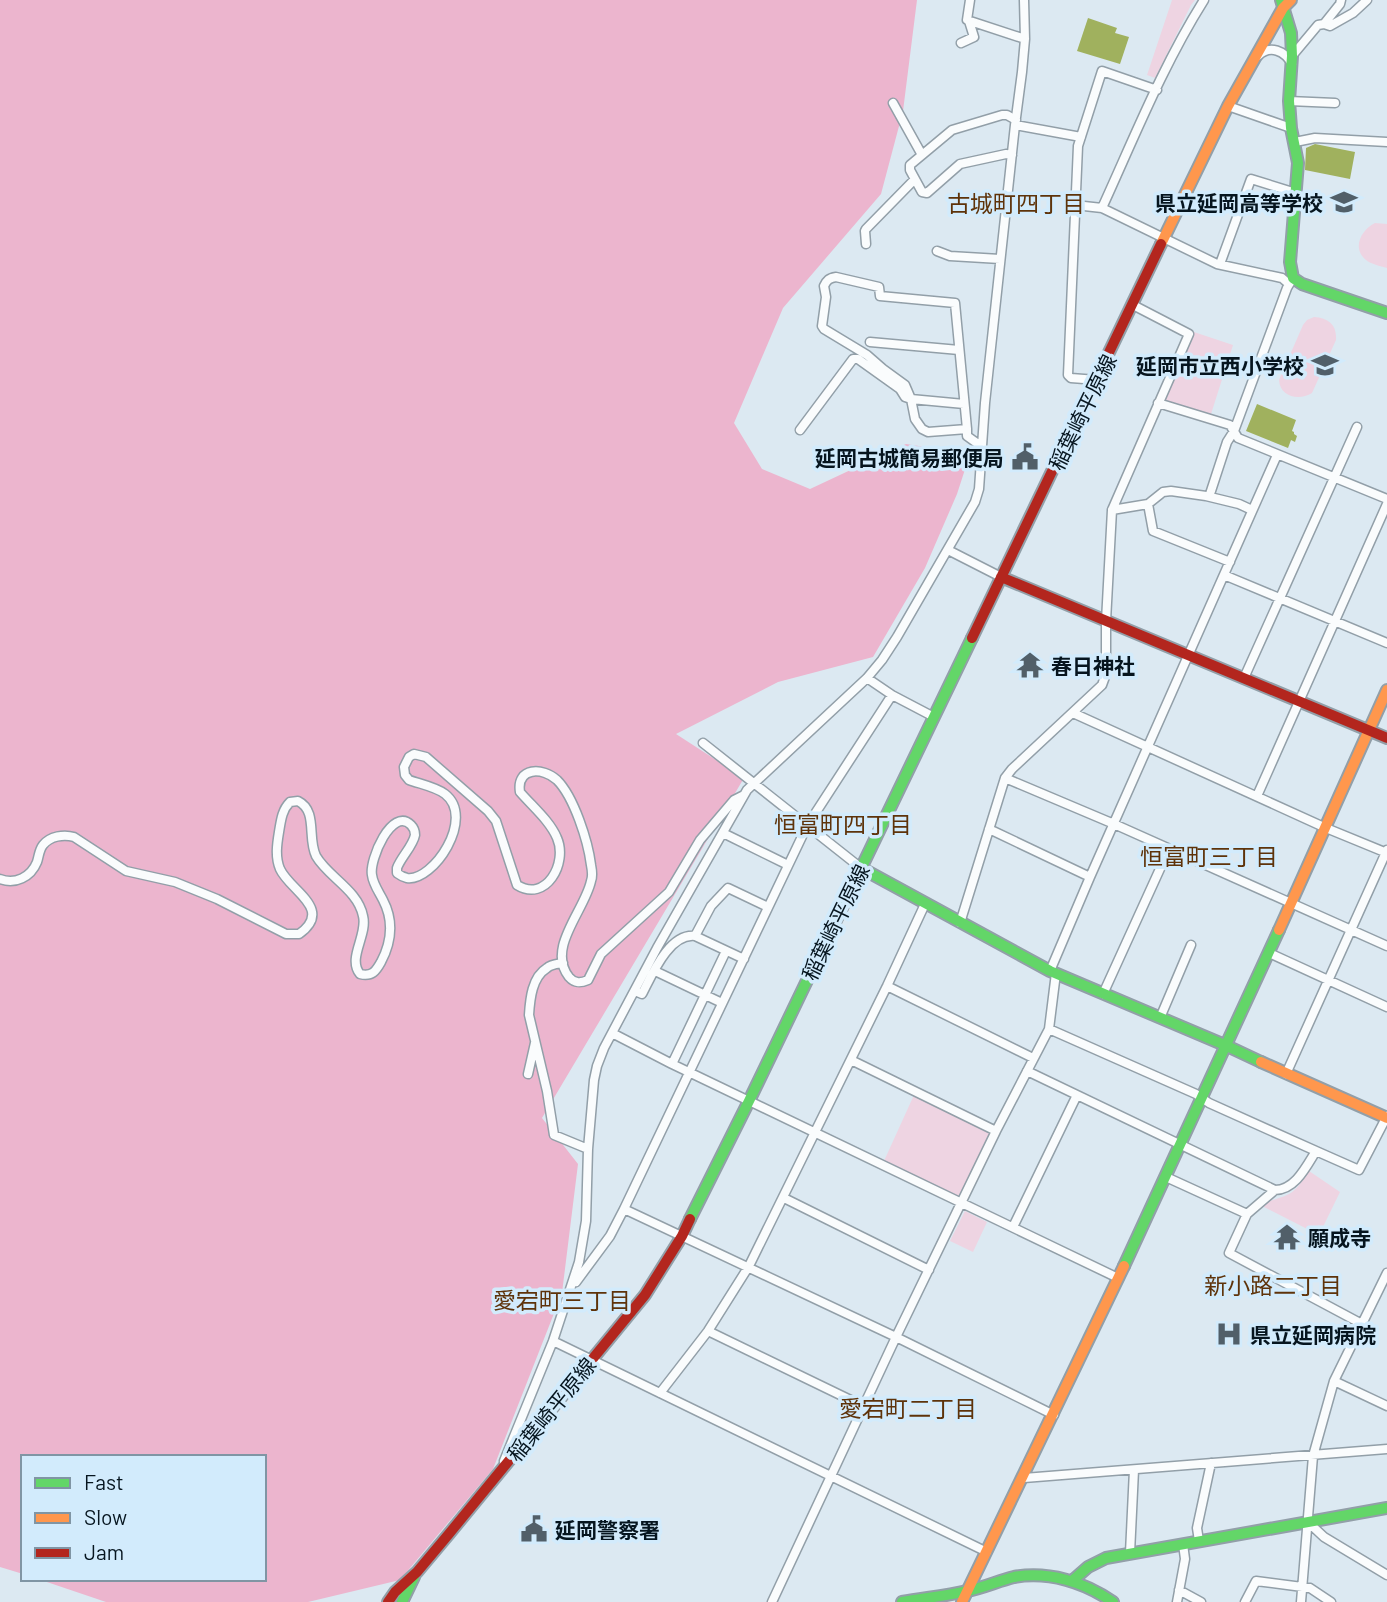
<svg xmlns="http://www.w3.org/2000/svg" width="1387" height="1602" font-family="Barlow,'Noto Sans JP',sans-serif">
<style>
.green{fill:#eed4e2}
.forest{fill:#ecb5ce}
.water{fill:#a0b15e}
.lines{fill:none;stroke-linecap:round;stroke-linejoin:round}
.street-casing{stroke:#929fa8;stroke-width:11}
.fast-casing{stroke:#929fa8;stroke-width:14}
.slow-casing{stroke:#929fa8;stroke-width:14}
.jam-casing{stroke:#929fa8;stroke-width:14}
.street{stroke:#fafcfd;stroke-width:8}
.fast{stroke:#63d668;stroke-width:10}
.slow{stroke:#ff974d;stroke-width:10}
.jam{stroke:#b3261e;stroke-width:10}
.labels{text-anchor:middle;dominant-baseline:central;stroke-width:7;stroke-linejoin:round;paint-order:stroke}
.poi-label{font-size:21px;font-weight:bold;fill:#06151f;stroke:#d2ebfc;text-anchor:start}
.street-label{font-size:21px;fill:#06151f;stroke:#d2ebfc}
.neighbourhood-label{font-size:23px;fill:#5e330a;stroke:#d2ebfc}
</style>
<rect width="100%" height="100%" fill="#dce9f2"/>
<path class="green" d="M 1172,0 L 1195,0 L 1191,5 L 1155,78 L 1147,75 Z
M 1375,223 L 1387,224 L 1387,268 C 1380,266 1371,264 1366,260 C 1351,248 1362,229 1375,223 Z
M 1314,317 C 1329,318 1337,325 1336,340 L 1312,393 C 1299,401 1280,397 1279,380 L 1303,325 L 1307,320 Z
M 1194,332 L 1233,345 L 1211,414 L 1164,400 Z
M 914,1095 L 989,1132 L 990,1135 L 961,1195 L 957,1197 L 884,1161 Z
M 1309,1171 L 1340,1192 L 1319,1235 L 1262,1206 C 1270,1199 1280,1199 1289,1194 C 1298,1189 1303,1179 1309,1171 Z
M 965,1211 L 987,1222 L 973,1252 L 950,1241 Z"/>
<path class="forest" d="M 0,0 L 917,0 L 903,111 L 881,194 L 783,308 L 734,423 L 762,469 L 810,489 L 906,444 L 970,454 L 957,494 L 925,568 L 873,657 L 778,682 L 676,734 L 744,778 L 542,1118 L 578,1164 L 562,1293 L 493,1469 L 400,1580 L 308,1602 L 106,1602 L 38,1579 L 264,1579 L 264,1457 L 23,1457 L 23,1574 L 0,1567 Z"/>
<path class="water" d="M 1088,18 L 1117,28 L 1115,33 L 1129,37 L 1120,64 L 1077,51 Z
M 1315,144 L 1355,152 L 1350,179 L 1305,170 L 1306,148 Z
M 1257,404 L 1296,420 L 1292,431 L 1294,432 L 1294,434 L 1297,436 L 1295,442 L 1291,440 L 1288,448 L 1246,431 Z"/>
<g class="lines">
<g class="street-casing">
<path id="street" d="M 970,0 L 967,20 L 1025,39
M 1324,24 L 1340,4 L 1341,0
M 961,43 L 974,37 L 969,21
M 1258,56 C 1270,44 1285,51 1292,64
M 1292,56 L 1318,25 L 1324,24 L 1330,26 L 1353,13 L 1367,0
M 1289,101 L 1335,103
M 893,103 L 922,155
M 1228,106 L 1291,128
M 1015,125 L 1081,137
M 1295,142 L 1315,138 L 1387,142
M 1012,155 L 1006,154 L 960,164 L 927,193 L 922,192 L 910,170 L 910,165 L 952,130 L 1002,115 L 1007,115 L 1016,120
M 1075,205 L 1102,208 L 1217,264 L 1282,278 L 1289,284
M 1102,208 C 1134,138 1163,65 1204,0
M 866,244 L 865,231 L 866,229 L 915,179
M 937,251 L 950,256 L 1000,259
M 1220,264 L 1251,179 L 1296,193
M 870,342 L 959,350
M 1097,380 L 1071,378 L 1068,375 L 1078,146 L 1102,71 L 1157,90
M 1158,403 L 1230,425 L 1238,438 L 1387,499
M 967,429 L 955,303 L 880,296 L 879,287 L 836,277 C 829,278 827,280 824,286 L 826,297 L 822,326 L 824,329 L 867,355 L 883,369 L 905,385 L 911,399 L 915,419 L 922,429 L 928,432 L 967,429 L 967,436 L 981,446
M 800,430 L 853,359 L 858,359 L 900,389 L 905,397 L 911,399 L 964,404
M 1206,496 L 1239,504 L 1252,510
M 1148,504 L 1153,531 L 1230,562
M 1112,510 L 1148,504 L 1163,492 L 1171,491 L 1206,496 L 1210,494 L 1227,442 L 1234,431 L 1287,288 L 1293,278
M 948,550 L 1001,577
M 1224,575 L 1387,643
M 867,678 L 892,695 L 934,717
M 1244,678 L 1357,427
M 1073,713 L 1326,828 L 1387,853
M 703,743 L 861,868
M 1005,778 L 1114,824 L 1387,946
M 1257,796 L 1387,504
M 989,829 L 1090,877
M 723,833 L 788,865
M 0,879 C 15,885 31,877 37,862 C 39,856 39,850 43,845 C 50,836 64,834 74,837 L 126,871 L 175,882 L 217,899 L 286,934 L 299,934 C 334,909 290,891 280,869 C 275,857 277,844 279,832 C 281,820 282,810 290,802 L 298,801 C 318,811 307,838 316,856 C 328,877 358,890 363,916 C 368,935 347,958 360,974 C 372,977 376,971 381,962 C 392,941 394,921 383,900 C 379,892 373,884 372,875 C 369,860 392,806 411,825 C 414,828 415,831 415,835 C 413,846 401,857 397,868 L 397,873 C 401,876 402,877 407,878 C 433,882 476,818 445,794 C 436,787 420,784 409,780 L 405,775 L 404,767 L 409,757 L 414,754 L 426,757 L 488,811 L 496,821 L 517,885 C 546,903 568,863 557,838 C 550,821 532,806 520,792 C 516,767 543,767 557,780 C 574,797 588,841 591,865 C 592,870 593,876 591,881 C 585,910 546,948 569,977 C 575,984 581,983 588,980 L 601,954 L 669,892 L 700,840 L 734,800 L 744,795
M 960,923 L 1005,778 L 1012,769 L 1102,685 L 1106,674 L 1106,621 L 1112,510 L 1189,334 L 1133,305
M 1269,953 L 1387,1007
M 744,959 L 695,936 L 711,906 L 728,888 L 768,907
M 563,963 C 557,964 551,964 547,968 C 532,977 530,999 529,1015 L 547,1091 L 554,1135 L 588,1149
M 655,971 L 722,1003
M 1050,971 L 1090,877 L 1277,455
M 887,986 L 1033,1058
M 635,991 L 642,994 C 652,975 669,933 695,936
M 1103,994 L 1169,849
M 1160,1018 L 1191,945
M 1049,1029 L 1196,1094 L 1209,1103 L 1316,1151 C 1306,1167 1295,1190 1275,1190 L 1247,1214
M 612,1033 L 672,1064 L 1118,1278
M 851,1060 L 996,1131
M 672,1064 L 726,951
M 1027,1071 L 1275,1190
M 528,1074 L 535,1043
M 1286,1074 L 1387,850
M 1316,1151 L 1359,1170 L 1387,1116
M 1166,1177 L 1247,1214 L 1229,1253 L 1362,1324
M 784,1198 L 929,1270
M 624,1209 L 896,1337 L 1054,1415
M 1013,1227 L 1077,1095
M 576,1282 L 610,1236 L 624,1209 L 807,826 L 892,695
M 708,1331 L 863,1406
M 553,1341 L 987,1552
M 1334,1381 L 1387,1406
M 660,1393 L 708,1331 L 749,1266 L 887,986 L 925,904
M 504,1461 L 553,1341 L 579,1262 L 586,1221 L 588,1149 L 594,1080 L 597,1066 L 604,1048 L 657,948 L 747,790 L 867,678 L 882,660 L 897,637 L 975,502 L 979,489 L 985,403 L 1015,125 L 1022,72 L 1025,39 L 1024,0
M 1024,1478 L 1387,1449
M 1308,1522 L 1324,1537 L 1387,1575
M 1199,1541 L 1197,1528 L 1211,1463
M 1130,1553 L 1134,1470
M 1179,1590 L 1201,1602
M 772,1602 L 896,1337 L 996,1131 L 1049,1029 L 1056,973
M 1177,1602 L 1185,1559 L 1183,1544
M 1245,1602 L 1256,1581 L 1310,1588 L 1331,1602
M 1301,1602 L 1313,1456 L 1334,1381 L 1387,1273"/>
</g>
<g class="fast-casing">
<path id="fast" d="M 1281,0 L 1291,33 L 1292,56 L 1289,101 L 1291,128 L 1298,163 L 1290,262 L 1293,278 L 1302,284 L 1387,313
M 861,868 L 1050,971 L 1227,1046 L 1261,1062
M 690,1219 L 749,1101 L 972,638
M 1124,1266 L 1279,930
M 1072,1581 L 1088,1567 L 1106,1558 L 1387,1508
M 402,1602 L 414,1577
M 902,1602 C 924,1598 946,1596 967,1591 C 983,1588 998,1581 1014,1577 C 1049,1571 1084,1582 1113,1602"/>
</g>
<g class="slow-casing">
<path id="slow" d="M 1161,244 L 1228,106 L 1283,8 L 1291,0
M 1279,930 L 1387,690
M 1261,1062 L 1387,1118
M 962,1602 L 1124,1266"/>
</g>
<g class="jam-casing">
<path id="jam" d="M 1001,577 L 1387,738
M 972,638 L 1161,244
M 388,1602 L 395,1592 L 417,1572 L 448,1535 L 645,1295 L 682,1236 L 690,1219"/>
</g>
<use href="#street" class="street"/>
<use href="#fast" class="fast"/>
<use href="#slow" class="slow"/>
<use href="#jam" class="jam"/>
</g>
<defs>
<g id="school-bare" transform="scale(2.1)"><path d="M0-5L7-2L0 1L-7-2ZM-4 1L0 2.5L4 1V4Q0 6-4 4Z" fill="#515f69" stroke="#d2ebfc" stroke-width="2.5" paint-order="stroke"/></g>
<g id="civic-bare" transform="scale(2.1)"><path d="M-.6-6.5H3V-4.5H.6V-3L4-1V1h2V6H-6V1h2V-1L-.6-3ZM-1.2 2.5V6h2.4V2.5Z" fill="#515f69" stroke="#d2ebfc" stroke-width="2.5" paint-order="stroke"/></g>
<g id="temple-bare" transform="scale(2.1)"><path d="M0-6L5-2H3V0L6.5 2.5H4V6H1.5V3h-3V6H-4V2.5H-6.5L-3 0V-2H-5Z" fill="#515f69" stroke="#d2ebfc" stroke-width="2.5" paint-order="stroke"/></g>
<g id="hospital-bare" transform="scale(2.1)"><path d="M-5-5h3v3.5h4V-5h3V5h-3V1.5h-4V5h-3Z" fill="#515f69" stroke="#d2ebfc" stroke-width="2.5" paint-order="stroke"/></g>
</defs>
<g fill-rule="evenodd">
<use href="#school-bare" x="1344" y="202"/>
<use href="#school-bare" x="1325" y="365"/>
<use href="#civic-bare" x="1025" y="457"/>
<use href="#temple-bare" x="1030" y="665"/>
<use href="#temple-bare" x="1287" y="1237"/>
<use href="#hospital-bare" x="1229" y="1334"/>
<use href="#civic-bare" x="534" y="1529"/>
</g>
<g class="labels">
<g class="poi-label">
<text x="1323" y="202" text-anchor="end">県立延岡高等学校</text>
<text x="1304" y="365" text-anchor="end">延岡市立西小学校</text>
<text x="1004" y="457" text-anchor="end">延岡古城簡易郵便局</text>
<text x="1051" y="665">春日神社</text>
<text x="1308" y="1237">願成寺</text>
<text x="1250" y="1334">県立延岡病院</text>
<text x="555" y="1529">延岡警察署</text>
</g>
<g class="street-label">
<text transform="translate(1082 412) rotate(-64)">稲葉崎平原線</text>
<text transform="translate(835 922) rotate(-64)">稲葉崎平原線</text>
<text transform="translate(551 1409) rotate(-51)">稲葉崎平原線</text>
</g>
<g class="neighbourhood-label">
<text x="1016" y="203">古城町四丁目</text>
<text x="843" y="824">恒富町四丁目</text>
<text x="1209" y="856">恒富町三丁目</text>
<text x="1273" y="1285">新小路二丁目</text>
<text x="562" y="1300">愛宕町三丁目</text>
<text x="908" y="1408">愛宕町二丁目</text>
</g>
</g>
<rect x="21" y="1455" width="245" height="126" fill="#d2ebfc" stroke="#8095a4" stroke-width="2"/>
<rect x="35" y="1478" width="35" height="10" fill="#63d668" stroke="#8095a4" stroke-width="2"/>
<text x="84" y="1490" font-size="21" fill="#06151f">Fast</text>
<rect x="35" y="1513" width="35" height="10" fill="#ff974d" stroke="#8095a4" stroke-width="2"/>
<text x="84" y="1525" font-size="21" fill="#06151f">Slow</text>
<rect x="35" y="1548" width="35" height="10" fill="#b3261e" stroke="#8095a4" stroke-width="2"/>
<text x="84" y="1560" font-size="21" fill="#06151f">Jam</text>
</svg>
